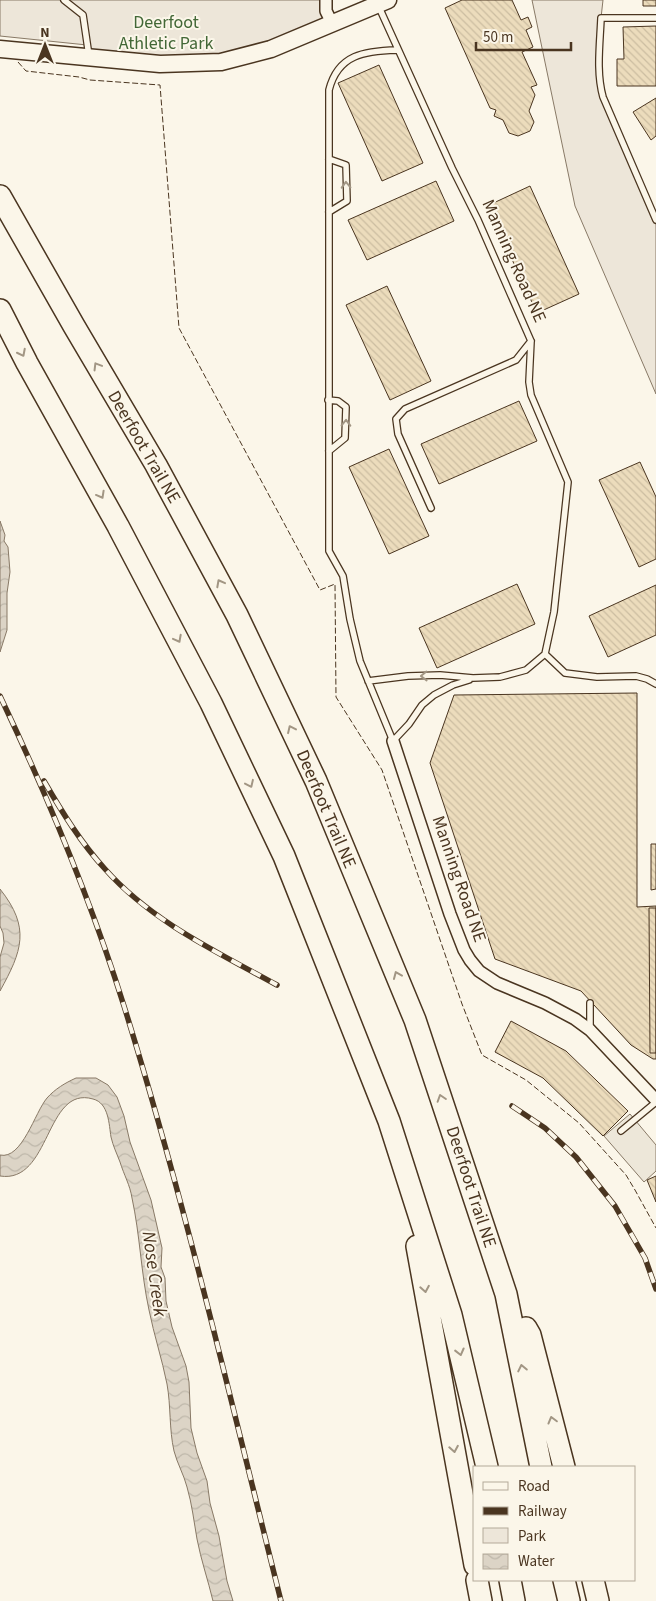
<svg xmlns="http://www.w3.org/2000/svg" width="656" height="1601" font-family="'Source Sans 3',sans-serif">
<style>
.park{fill:#ede6d9;stroke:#887966}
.parking{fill:#ede7d9;stroke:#887966}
.water{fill:url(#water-waves);stroke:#887966}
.building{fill:url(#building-back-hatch);stroke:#4a3520}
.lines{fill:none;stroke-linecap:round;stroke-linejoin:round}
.lane-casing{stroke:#4a3520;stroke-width:8}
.street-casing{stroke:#4a3520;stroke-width:14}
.secondary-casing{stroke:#4a3520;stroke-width:19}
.highway-casing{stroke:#4a3520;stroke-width:24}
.lane{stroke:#fbf6e9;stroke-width:5.5}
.street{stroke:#fbf6e9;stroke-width:11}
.secondary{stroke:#fbf6e9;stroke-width:16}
.highway{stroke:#fbf6e9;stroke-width:21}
.rail-casing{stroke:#4a3520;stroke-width:5.5}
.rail{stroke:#fbf6e9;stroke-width:4;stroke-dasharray:11;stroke-linecap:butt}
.fence{stroke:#4a3520;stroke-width:1;stroke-dasharray:6 2.5;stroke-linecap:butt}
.oneway{stroke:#a29684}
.labels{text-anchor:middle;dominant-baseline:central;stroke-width:4;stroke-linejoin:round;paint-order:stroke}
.park-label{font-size:18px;fill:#436837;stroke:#fbf6e9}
.street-label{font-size:18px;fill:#4a3520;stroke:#fbf6e9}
.water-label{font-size:19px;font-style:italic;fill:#4a3520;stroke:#fbf6e9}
</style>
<defs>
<pattern id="water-waves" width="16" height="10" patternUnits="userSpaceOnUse" patternTransform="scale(1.25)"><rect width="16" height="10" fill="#dcd4c6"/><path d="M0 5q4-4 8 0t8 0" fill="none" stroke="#beb7aa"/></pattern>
<pattern id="building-back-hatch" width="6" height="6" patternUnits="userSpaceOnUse" patternTransform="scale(1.25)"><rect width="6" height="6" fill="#ecdcbc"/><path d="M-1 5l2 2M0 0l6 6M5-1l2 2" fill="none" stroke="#ccbda1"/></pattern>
</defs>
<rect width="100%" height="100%" fill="#fbf6e9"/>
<path class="park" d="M 0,0 L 326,0 L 333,25 L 249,56 L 89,57 L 87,45 L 0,36 Z
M 532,0 L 603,0 L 601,18 L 601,88 L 656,220 L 656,394 L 575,206 Z"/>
<path class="parking" d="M 630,1114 L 656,1145 L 656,1171 L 644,1182 L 604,1136 Z"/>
<path class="water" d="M 0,521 L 5,535 L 4,541 L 8,547 L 10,572 L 7,593 L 7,630 L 0,652 Z
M 0,889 C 31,928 22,951 0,991 L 0,957 L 4,943 L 3,933 L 0,926 Z
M 76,1078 L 96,1078 L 108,1085 L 117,1097 L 124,1116 L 130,1142 L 151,1200 L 162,1248 L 161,1267 L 165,1278 L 166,1301 L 172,1327 L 186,1366 L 189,1382 L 191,1428 L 197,1453 L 207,1481 L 210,1503 L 219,1536 L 227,1581 L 233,1601 L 213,1601 C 208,1580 201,1560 197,1539 C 194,1522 192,1504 187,1487 C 184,1475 177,1463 174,1451 C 169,1429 171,1406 167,1384 C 162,1359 154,1335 149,1310 C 141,1273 140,1235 132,1198 C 130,1185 124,1175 120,1162 C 117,1154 113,1146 111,1137 C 109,1125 109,1103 93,1099 C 45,1085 51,1184 0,1176 L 0,1155 C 22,1160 35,1112 47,1098 C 55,1089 65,1083 76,1078 Z"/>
<path class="building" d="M 462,0 L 512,0 L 521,20 L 528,17 L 532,27 L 526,30 L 533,47 L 522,52 L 537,85 L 531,87 L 535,95 L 529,111 L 534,122 L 530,131 L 518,136 L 509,133 L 503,120 L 494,116 L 496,110 L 490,108 L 445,8 Z
M 643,0 L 656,0 L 656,6 L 643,6 Z
M 656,26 L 656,86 L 617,86 L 617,59 L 624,59 L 623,27 Z
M 379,65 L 423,163 L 382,181 L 338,83 Z
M 656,98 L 656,136 L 651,140 L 633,112 Z
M 436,181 L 454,221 L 367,260 L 348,220 Z
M 530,186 L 579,294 L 537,313 L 487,206 Z
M 387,286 L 431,381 L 390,400 L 346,305 Z
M 519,401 L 537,441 L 439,484 L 421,444 Z
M 389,449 L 429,536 L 389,554 L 349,467 Z
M 640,462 L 656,497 L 656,559 L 639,567 L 599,480 Z
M 517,584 L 535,624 L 437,668 L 419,628 Z
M 656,585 L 656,635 L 608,657 L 589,616 Z
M 637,693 L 637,907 L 656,906 L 656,1059 L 653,1059 L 631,1045 L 581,991 L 495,959 L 430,763 L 454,695 Z
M 651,844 L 656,844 L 656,889 L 651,890 Z
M 649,908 L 656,908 L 656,1053 L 650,1053 Z
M 511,1021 L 566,1051 L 628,1111 L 603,1136 L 543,1078 L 495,1052 Z
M 656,1176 L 656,1202 L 647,1180 Z"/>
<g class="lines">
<g class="lane-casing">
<path id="lane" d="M 64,0 L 83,15 L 89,56
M 656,18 L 601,18 C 600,44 596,72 603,97 L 656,220
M 397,50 C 365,51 338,54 329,90 L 329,551 L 343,576 L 350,619 L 360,661 L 393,741 L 409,724 L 422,705 L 434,695 L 453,685 L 469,680
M 329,159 L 346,165 L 347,201 L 329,212
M 328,400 L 338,401 L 346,407 L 345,438 L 329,451
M 431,508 L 398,434 L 396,419 L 405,409 L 516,360 L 531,341
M 545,654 L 565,673 L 597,677 L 636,676 L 647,679 L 656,684
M 368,681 L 408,676 L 440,675 L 473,678 L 500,677 L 526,670 L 545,654 L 554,612 L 568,482 L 531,395 L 529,382 L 531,341 L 478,220 L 452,168 L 378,5
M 590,1030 L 590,1003
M 621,1131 L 656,1102"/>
</g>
<g class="street-casing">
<path id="street" d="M 326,0 L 326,11 L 333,25
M 393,741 L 450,914 L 464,950 L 470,960 L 479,971 L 497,983 L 545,1003 L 575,1019 L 590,1030 L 656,1100"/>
</g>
<g class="secondary-casing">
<path id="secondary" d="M 0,49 L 160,64 L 221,62 L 271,49 L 388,0"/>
</g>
<g class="highway-casing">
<path id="highway" d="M 0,196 L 74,326 L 156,465 L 237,615 L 316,781 L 415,1020 L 506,1294 L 541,1467
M 0,310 L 27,363 L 118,526 L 211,703 L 284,856 L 389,1121 L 451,1315 L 487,1467
M 417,1246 L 475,1565
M 526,1328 L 530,1335 L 564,1467
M 477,1580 L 481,1601
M 510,1580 L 514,1601
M 564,1580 L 569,1601
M 593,1580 L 598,1601"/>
</g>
<use href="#lane" class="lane"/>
<use href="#street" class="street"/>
<use href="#secondary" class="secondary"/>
<use href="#highway" class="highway"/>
<g class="rail-casing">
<path id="rail" d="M 0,696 C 47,795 91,901 124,1006 C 185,1202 231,1402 281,1601
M 44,781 C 62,812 81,843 105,869 C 151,921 217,952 277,985
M 512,1106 L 545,1128 L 576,1157 L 615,1206 L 645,1258 L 656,1289"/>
</g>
<use href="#rail" class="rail"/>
<path class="fence" d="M 18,62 L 26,71 L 79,77 L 90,80 L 160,85 L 179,328 L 320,590 L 335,584 L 336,697 L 382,770 L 462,1004 L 482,1055 L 526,1080 L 579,1123 L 626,1175 L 635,1190 L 656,1228"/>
</g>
<defs><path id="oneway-chevron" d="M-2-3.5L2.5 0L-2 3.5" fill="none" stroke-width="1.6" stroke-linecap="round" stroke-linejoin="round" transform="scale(1.25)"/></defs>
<g class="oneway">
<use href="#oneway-chevron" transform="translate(346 185) rotate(-92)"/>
<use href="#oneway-chevron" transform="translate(22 353) rotate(63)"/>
<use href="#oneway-chevron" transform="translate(97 366) rotate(-121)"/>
<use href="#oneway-chevron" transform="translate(346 423) rotate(-89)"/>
<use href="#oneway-chevron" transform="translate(101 495) rotate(61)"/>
<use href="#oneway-chevron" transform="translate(220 583) rotate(-118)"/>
<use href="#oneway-chevron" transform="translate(178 639) rotate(62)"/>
<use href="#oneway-chevron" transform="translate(424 676) rotate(179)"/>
<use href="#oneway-chevron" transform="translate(291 729) rotate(-115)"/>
<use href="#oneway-chevron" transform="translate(250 784) rotate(65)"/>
<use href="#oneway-chevron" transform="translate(397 975) rotate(-113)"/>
<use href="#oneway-chevron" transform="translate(441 1098) rotate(-108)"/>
<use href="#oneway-chevron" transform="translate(425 1289) rotate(80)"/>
<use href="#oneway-chevron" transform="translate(460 1352) rotate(76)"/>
<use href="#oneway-chevron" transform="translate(522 1368) rotate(-102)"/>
<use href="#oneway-chevron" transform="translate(552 1420) rotate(-105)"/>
<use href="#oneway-chevron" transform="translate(454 1449) rotate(80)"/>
</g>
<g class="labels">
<g class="park-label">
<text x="166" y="22">Deerfoot<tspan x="166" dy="21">Athletic Park</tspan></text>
</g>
<g class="street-label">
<text transform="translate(514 261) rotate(66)">Manning Road NE</text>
<text transform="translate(144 447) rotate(60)">Deerfoot Trail NE</text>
<text transform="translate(326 809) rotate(67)">Deerfoot Trail NE</text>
<text transform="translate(459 879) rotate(71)">Manning Road NE</text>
<text transform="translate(471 1187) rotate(72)">Deerfoot Trail NE</text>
</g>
<g class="water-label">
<text transform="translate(154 1274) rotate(82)">Nose Creek</text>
</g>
</g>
<rect x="473" y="1466" width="162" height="115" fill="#fbf6e9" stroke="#b4a999"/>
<rect x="483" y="1482" width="25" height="8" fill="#fbf6e9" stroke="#b4a999"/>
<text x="518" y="1491" font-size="15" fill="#4a3520">Road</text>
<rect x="483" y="1507" width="25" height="8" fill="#4a3520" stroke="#b4a999"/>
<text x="518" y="1516" font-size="15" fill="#4a3520">Railway</text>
<rect x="483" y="1528" width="25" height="15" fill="#ede6d9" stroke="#b4a999"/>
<text x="518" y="1541" font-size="15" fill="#4a3520">Park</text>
<rect x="483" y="1554" width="25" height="15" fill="url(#water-waves)" stroke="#b4a999"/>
<text x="518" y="1566" font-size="15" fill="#4a3520">Water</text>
<g transform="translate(45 45)" stroke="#fbf6e9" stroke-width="4" paint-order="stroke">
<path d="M0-4L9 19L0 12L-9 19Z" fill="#4a3520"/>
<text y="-8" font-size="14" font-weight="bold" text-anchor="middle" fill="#4a3520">N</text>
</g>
<path d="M476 42v8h95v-8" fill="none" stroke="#4a3520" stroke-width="2.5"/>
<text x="483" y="42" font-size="15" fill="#4a3520" stroke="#fbf6e9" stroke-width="4" paint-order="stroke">50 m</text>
</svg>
